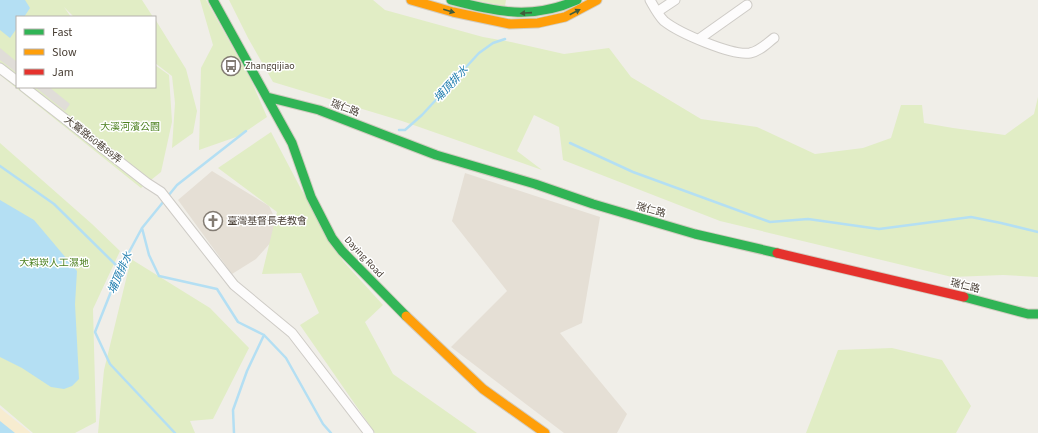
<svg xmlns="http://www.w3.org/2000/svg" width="1038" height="433" font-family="'Source Sans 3','Noto Sans TC',sans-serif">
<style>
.residential{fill:#e5dfd5}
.green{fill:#e1edc5}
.sand{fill:#f7ecd0}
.parking{fill:#e0ddd8}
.water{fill:#b4dff3}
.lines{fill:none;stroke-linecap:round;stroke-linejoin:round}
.stream{stroke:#b4dff3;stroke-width:2.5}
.street-casing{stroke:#cecbc6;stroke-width:11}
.fast-casing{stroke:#d2ccc0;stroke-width:11}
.slow-casing{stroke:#d2ccc0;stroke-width:11}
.jam-casing{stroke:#d2ccc0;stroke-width:11}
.street{stroke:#fdfcfc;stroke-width:9}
.fast{stroke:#30b455;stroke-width:9}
.slow{stroke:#ff9f0a;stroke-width:9}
.jam{stroke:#e5322d;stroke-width:9}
.oneway{fill:#425c3c}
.labels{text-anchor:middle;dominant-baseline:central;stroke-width:3;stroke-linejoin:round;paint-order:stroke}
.poi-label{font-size:10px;fill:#483e34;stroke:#fff;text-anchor:start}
.street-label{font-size:10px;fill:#483e34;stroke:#fff}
.park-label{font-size:10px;fill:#4c8020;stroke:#fff}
.water-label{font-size:11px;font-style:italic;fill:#1f7dae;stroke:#fff}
</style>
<rect width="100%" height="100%" fill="#f0eee8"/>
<path class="residential" d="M 212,171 L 269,206 L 281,231 L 256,259 L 232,274 L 178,200 Z
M 465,173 L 600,217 L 582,323 L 560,333 L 627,414 L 617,433 L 564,433 L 451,347 L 507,291 L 452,221 Z"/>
<path class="green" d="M 0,0 L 142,0 L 153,17 L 74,17 L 64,7 L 71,17 L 17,17 L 17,87 L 155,87 L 155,65 L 169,75 L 172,122 L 161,172 L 141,188 L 0,75 Z
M 200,0 L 206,0 L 251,80 L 267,117 L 239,136 L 199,150 L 201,68 L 213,45 Z
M 229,0 L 373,0 L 385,10 L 483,37 L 511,42 L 564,54 L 609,48 L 631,77 L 701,119 L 757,127 L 815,154 L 863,148 L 891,138 L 901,105 L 922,105 L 924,123 L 953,128 L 1005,135 L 1034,114 L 1038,97 L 1038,277 L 1003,275 L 952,277 L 720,221 L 563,160 L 559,127 L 534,115 L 517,151 L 542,170 L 402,121 L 273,82 L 248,38 Z
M 474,0 L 506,0 L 505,6 Z
M 155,19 L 186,69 L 197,111 L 193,133 L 172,148 L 175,103 L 172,76 L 155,63 Z
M 271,132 L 301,189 L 343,261 L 383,305 L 365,322 L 393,374 L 477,433 L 375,433 L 300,325 L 319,313 L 301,273 L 262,274 L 277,212 L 218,168 Z
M 0,143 L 92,224 L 120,251 L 93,309 L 96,422 L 75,433 L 33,433 L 0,405 Z
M 131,259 L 210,308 L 249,348 L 213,419 L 190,421 L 195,433 L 98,433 L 104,370 Z
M 892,348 L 942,360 L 971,406 L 956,433 L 806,433 L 838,350 Z"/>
<path class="sand" d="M 0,408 L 31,433 L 0,433 Z"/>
<path class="parking" d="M 0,48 L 17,62 L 17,73 L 0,60 Z
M 35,87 L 49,87 L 70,104 L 65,111 Z"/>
<path class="water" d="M 0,0 L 25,0 L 30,8 L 24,17 L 17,17 L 17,28 L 10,38 L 0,30 Z
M 0,200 L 34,220 L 77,271 L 75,304 L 79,379 L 72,386 L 64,389 L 51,387 L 22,368 L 0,357 Z
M 0,421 L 15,433 L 0,433 Z"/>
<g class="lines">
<path class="stream" d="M 399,130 L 405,130 L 422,115 L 479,53 L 493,43 L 505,39
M 570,143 L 633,172 L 770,222 L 808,219 L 879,229 L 971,217 L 1001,223 L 1038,232
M 0,166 L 54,204 L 120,269
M 142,228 L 149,255 L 159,276 L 217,289 L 238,322 L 264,335 L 286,358 L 323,424 L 331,433
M 175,433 L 110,364 L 95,332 L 120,269 L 142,228 L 177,185 L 246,131
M 234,433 L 233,410 L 247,371 L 264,335"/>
<g class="street-casing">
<path id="street" d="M 650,0 C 654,7 658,15 664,21 C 679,33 732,56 750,53 C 760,51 766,44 774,38
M 657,12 L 675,0
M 699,39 L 747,5
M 0,68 L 17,81
M 24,87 L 147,183 L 161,192 L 234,285 L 292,333 L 369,433"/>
</g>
<g class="fast-casing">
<path id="fast" d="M 213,0 L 292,143 L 311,197 L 332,238 L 342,251 L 406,316
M 451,0 C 496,12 533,20 577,0
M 267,97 L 319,110 L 436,155 L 535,184 L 593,204 L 695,234 L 777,253
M 964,297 L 1028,314 L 1038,314"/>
</g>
<g class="slow-casing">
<path id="slow" d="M 411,0 L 453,12 L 510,24 L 538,23 L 565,17 L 597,0
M 406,316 L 483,389 L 545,433"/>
</g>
<g class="jam-casing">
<path id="jam" d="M 777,253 L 964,297"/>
</g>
<use href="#street" class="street"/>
<use href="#fast" class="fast"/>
<use href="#slow" class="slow"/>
<use href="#jam" class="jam"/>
</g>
<defs><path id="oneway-solid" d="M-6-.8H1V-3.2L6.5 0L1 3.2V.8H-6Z"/></defs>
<g class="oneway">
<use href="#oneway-solid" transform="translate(449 11) rotate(16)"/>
<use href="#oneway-solid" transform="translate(575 12) rotate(-27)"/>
<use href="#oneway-solid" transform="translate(526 13) rotate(176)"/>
</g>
<defs>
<g id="bus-ring" transform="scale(1)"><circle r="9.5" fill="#fff" stroke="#837c73" stroke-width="1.5"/><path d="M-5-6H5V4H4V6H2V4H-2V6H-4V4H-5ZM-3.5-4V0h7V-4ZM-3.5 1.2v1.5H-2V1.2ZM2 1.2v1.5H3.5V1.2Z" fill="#837c73"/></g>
<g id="church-ring" transform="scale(1)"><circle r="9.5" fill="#fff" stroke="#837c73" stroke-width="1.5"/><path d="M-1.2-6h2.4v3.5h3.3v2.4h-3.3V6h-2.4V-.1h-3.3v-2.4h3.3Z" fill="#837c73"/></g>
</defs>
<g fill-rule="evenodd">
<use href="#bus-ring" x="231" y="66"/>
<use href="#church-ring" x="213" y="221"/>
</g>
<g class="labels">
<g class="poi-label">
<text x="245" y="66">Zhangqijiao</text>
<text x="227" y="221">臺灣基督長老教會</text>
</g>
<g class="street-label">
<text transform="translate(345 108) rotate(21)">瑞仁路</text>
<text transform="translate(93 140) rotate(38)">大鶯路60巷89弄</text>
<text transform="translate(651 210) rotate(16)">瑞仁路</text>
<text transform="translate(364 257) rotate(47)">Daying Road</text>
<text transform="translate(965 286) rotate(14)">瑞仁路</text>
</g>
<g class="park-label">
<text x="130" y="127">大溪河濱公園</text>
<text x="54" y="263">大嵙崁人工濕地</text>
</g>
<g class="water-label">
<text transform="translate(451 84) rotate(-47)">埔頂排水</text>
<text transform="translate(120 273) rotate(-66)">埔頂排水</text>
</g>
</g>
<rect x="16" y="16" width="140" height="72" fill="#ffffff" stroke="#b6b2ae"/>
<rect x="24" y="29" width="20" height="6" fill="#30b455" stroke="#b6b2ae"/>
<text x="52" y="36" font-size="12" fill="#483e34">Fast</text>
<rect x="24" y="49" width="20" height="6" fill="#ff9f0a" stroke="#b6b2ae"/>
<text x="52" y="56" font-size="12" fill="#483e34">Slow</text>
<rect x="24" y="69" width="20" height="6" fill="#e5322d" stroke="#b6b2ae"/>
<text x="52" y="76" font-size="12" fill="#483e34">Jam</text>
</svg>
